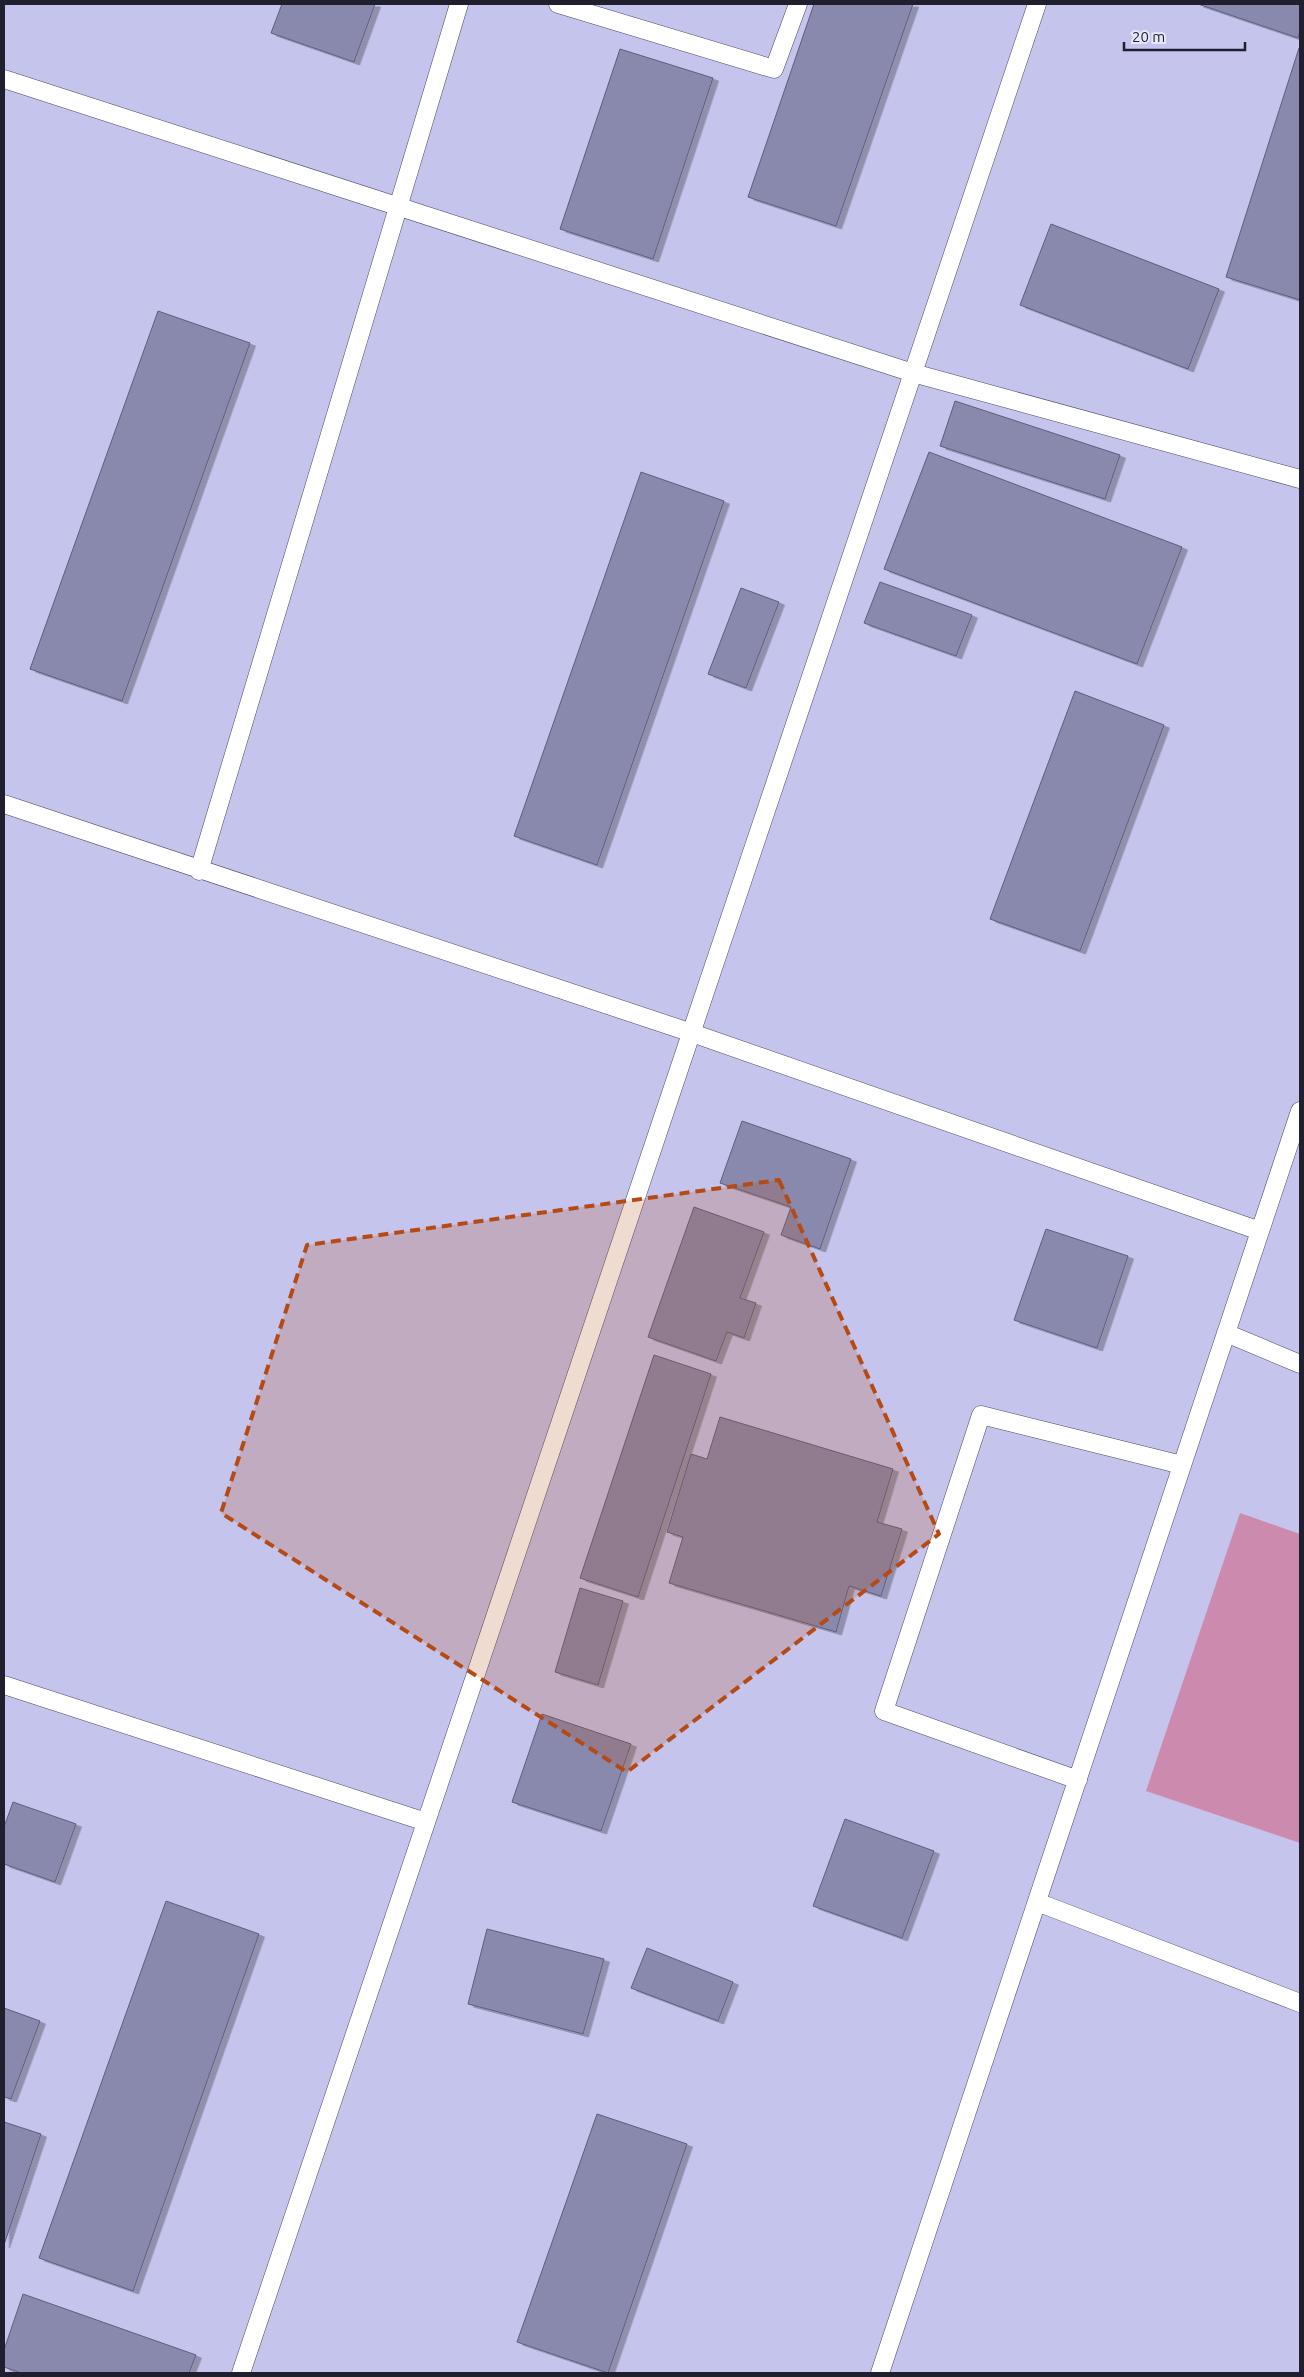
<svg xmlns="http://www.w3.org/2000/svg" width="1304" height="2377" font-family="Ubuntu,sans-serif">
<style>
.green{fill:#cc8aae}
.building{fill:#8988ad;stroke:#5e5d7f;filter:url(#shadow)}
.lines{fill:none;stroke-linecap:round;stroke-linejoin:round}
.service-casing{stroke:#4a4869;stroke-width:19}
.service{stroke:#fff;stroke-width:18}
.marked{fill:#b64a14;fill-opacity:0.2;stroke:#b64a14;stroke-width:4;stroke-dasharray:10 6;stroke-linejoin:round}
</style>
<defs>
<filter id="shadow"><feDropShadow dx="5.5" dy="3" stdDeviation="0" flood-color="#0004"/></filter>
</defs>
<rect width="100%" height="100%" fill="#c5c4ec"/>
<path class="green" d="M 1240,1513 L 1300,1534 L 1300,1843 L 1146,1791 Z"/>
<path class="building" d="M 282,4 L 375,4 L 354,62 L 271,33 Z
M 814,4 L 913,4 L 836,226 L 748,197 Z
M 1198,4 L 1300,4 L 1300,30 L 1298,38 Z
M 1299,48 L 1300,48 L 1300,300 L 1226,277 Z
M 620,49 L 713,78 L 653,259 L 560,229 Z
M 1051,224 L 1219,289 L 1188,369 L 1020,305 Z
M 158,311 L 250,343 L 122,701 L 30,669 Z
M 955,401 L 1120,455 L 1105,499 L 940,446 Z
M 929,452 L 1182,547 L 1137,664 L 884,569 Z
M 641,472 L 724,501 L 597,865 L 514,836 Z
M 880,582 L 972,615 L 956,656 L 864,623 Z
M 741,588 L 779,602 L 746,688 L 708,674 Z
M 1075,691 L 1164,725 L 1080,951 L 990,919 Z
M 742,1121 L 851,1159 L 820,1249 L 781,1235 L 791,1207 L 720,1183 Z
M 694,1207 L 764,1232 L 740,1298 L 756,1303 L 744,1338 L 727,1332 L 716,1361 L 648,1337 Z
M 1046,1229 L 1128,1256 L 1097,1348 L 1014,1320 Z
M 654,1355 L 711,1374 L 638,1597 L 580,1578 Z
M 720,1417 L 893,1469 L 877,1522 L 902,1529 L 881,1596 L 849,1586 L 836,1632 L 669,1583 L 683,1537 L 667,1532 L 691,1454 L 707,1459 Z
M 580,1588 L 623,1601 L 598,1685 L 555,1672 Z
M 542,1714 L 631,1744 L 601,1831 L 512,1802 Z
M 13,1802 L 76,1824 L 55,1882 L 4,1864 L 4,1827 Z
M 845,1819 L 934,1851 L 902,1938 L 813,1906 Z
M 166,1901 L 259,1934 L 133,2291 L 39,2258 Z
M 487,1929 L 604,1959 L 583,2034 L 468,2004 Z
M 647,1948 L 733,1982 L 718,2021 L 631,1988 Z
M 4,2008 L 40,2021 L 11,2099 L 4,2097 Z
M 597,2114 L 687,2144 L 608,2373 L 517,2342 Z
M 4,2122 L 41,2134 L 4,2245 Z
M 23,2294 L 196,2355 L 189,2373 L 21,2373 L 4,2367 L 4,2350 Z"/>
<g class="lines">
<g class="service-casing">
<path id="service" d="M 558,4 L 774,69 L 798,4
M 4,79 L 913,373 L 1300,479
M 4,804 L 692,1033 L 1260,1231
M 199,871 L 459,4
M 1226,1333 L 1300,1364
M 4,1685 L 426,1822
M 1078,1780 L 884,1711 L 981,1415 L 1182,1465
M 1037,1902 L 1300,2003
M 241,2373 L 1037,4
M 880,2373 L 1300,1111"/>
</g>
<use href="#service" class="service"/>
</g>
<path class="marked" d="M 779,1180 L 939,1534 L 627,1772 L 221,1513 L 307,1245 Z"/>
<rect width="1304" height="2377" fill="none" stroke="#1f1f2d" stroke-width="10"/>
<path d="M1124 42v8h121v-8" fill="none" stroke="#1f1f2d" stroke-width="2.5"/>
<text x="1132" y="42" font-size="15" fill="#1f1f2d" stroke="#e7e7fc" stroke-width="4" paint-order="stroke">20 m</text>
</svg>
